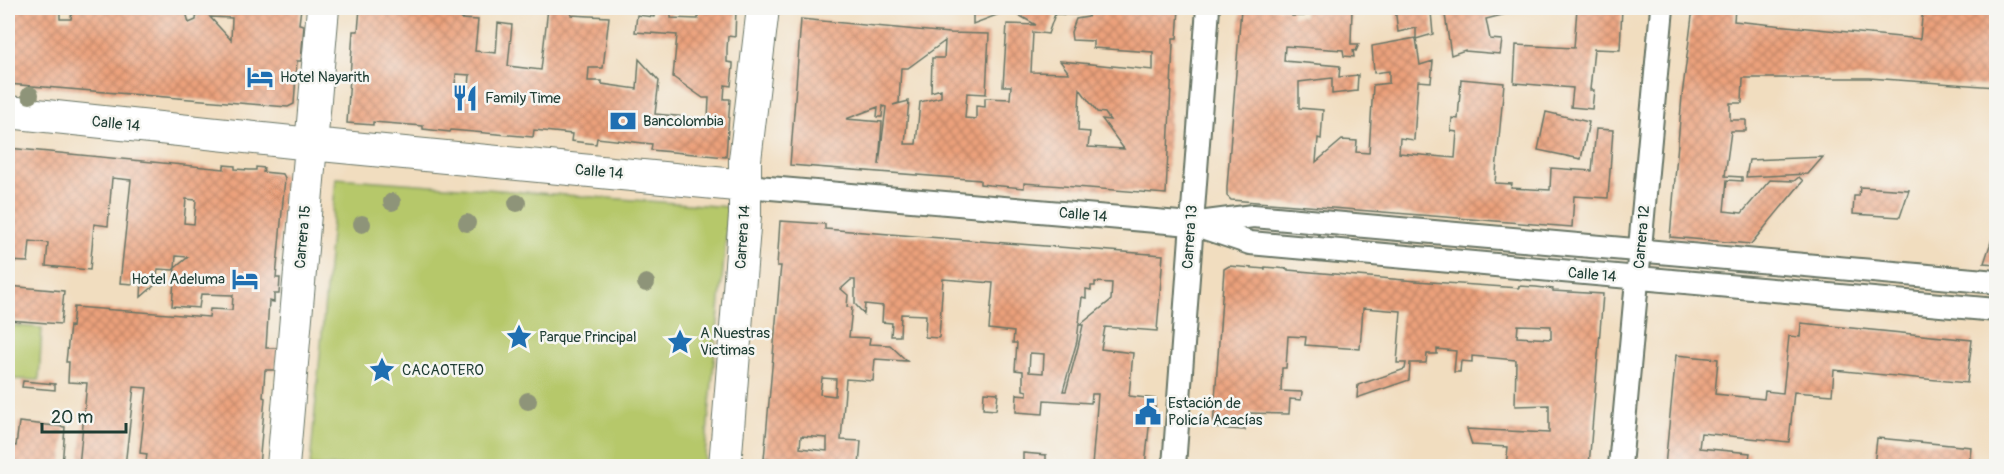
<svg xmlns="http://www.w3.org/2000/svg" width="2004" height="474" font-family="Pangolin,sans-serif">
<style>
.green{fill:#b6c86b;stroke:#6a8250;stroke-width:1.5}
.building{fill:url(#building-cross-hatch);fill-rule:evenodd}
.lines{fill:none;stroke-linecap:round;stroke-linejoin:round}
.street-casing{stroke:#687565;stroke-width:26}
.secondary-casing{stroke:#687565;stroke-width:34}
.street{stroke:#fff;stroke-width:22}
.secondary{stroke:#fff;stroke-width:32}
.tree{fill:#8e9479}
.labels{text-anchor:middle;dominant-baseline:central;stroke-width:5;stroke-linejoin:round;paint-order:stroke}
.poi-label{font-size:15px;fill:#1f3d34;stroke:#f6f6f2;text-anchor:start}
.street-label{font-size:15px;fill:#1f3d34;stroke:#f6f6f2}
</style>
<defs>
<pattern id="building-cross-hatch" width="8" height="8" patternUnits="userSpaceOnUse" patternTransform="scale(1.5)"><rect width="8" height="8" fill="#eca17c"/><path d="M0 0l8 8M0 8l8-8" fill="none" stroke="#bf8466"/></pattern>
</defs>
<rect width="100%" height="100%" fill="#f6f6f2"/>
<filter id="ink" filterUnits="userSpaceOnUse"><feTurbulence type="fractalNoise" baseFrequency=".0167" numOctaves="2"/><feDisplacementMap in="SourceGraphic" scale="12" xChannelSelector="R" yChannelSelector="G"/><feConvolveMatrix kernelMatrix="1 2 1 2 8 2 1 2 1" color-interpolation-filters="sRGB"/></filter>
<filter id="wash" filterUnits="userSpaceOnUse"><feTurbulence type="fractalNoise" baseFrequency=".008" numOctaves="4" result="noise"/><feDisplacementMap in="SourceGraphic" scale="24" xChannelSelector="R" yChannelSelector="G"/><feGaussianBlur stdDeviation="1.35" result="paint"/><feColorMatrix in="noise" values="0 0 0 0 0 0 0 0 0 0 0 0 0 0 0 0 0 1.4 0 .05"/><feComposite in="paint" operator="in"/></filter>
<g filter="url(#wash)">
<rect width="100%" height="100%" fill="#f1ddbf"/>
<path class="green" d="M 336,178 L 729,207 L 704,466 L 310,466 Z
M 8,325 L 42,328 L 39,380 L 8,379 Z"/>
<g id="blocks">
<path class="building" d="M 8,8 L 60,8 L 60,19 L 71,19 L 72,8 L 185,8 L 189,23 L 196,20 L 197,8 L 301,8 L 299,24 L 304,25 L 301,61 L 297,61 L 294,104 L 288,107 L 8,84 ZM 210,17 L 232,18 L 231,40 L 220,28 Z
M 360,8 L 439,8 L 438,13 L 444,8 L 474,8 L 462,19 L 478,20 L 475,51 L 496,53 L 498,23 L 512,25 L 508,66 L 541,70 L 548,8 L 572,8 L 571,15 L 609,17 L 603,68 L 589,68 L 588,81 L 602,81 L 602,84 L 637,89 L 639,59 L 659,81 L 655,114 L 708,119 L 709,98 L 703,98 L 673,77 L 677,35 L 635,32 L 637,15 L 654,17 L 655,8 L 671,8 L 671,18 L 698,19 L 699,8 L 736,9 L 735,37 L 728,36 L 727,49 L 727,62 L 733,63 L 733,66 L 731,86 L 725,85 L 724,99 L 730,99 L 726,157 L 651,150 L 652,144 L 597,138 L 596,144 L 571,141 L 572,134 L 534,130 L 533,137 L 451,130 L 450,132 L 423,129 L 423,126 L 373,122 L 373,125 L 347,123 L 353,31 L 358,31 ZM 456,74 L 470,75 L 469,86 L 455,85 Z
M 973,8 L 1080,8 L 1077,15 L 1055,14 L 1048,34 L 1033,32 L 1031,72 L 1069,73 L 1060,61 L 1153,70 L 1153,52 L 1093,48 L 1093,41 L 1072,40 L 1071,32 L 1076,19 L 1088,17 L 1090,12 L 1081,8 L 1106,8 L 1104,13 L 1125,8 L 1179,8 L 1177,38 L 1173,38 L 1173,44 L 1166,194 L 1024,183 L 1024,188 L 989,185 L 980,184 L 980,180 L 790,165 L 801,19 L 949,33 L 989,34 L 986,94 L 967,93 L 965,118 L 976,119 L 976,106 L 985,107 L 985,98 L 1010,99 L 1011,86 L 1003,86 L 1007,24 L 1036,25 L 1010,10 L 973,24 ZM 945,41 L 944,58 L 932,58 L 931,92 L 941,89 L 941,97 L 920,102 L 916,144 L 905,144 L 909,101 L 893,105 L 899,103 L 901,68 L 908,68 ZM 1080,89 L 1097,112 L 1105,113 L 1110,120 L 1102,119 L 1124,149 L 1088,147 L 1090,132 L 1078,131 ZM 883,106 L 886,107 L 879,165 L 882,122 L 846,119 L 878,107 L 877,117 L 882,117 Z
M 1241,8 L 1292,8 L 1292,16 L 1304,16 L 1304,8 L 1352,8 L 1351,44 L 1359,44 L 1356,51 L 1353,50 L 1354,57 L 1344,56 L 1343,50 L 1285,46 L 1284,61 L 1340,66 L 1339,77 L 1358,75 L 1357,91 L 1332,94 L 1332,78 L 1299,82 L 1299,108 L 1323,110 L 1321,139 L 1318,138 L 1316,162 L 1342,140 L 1357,141 L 1356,152 L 1369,153 L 1373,85 L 1389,83 L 1389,71 L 1374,73 L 1372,46 L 1416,38 L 1420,65 L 1433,61 L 1431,82 L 1418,81 L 1414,140 L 1400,138 L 1399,153 L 1455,158 L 1457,132 L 1451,131 L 1452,118 L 1458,119 L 1461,79 L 1504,83 L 1495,183 L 1512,184 L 1511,188 L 1550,190 L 1551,168 L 1592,171 L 1596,129 L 1613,130 L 1608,198 L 1574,196 L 1572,227 L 1231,200 L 1227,196 L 1227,187 Z
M 1395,8 L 1513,8 L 1514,12 L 1486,19 L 1490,39 L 1502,40 L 1500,54 L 1465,51 L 1465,50 L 1451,55 L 1444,8 L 1431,12 L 1433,34 L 1416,39 L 1416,28 L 1398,32 Z
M 1577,8 L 1622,8 L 1620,50 L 1594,49 L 1590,90 L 1594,90 L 1592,109 L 1571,107 L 1573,88 L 1514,83 L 1516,45 L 1574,48 Z
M 1693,8 L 1735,8 L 1734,21 L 1920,39 L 1923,8 L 1996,8 L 1996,87 L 1869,78 L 1743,78 L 1742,103 L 1730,103 L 1730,120 L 1746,120 L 1746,131 L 1731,131 L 1725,176 L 1742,177 L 1742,181 L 1727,180 L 1724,211 L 1742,213 L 1770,180 L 1794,181 L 1799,177 L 1803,181 L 1751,244 L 1670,237 L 1682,96 Z
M 1546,112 L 1589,122 L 1581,159 L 1538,150 Z
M 8,148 L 224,169 L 224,165 L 235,166 L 235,169 L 249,170 L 256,170 L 256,167 L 264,168 L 263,172 L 283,174 L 285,178 L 276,278 L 280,278 L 279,294 L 274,294 L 274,302 L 269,301 L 266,348 L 278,348 L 276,370 L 265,370 L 263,397 L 265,398 L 259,466 L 140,466 L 141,462 L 146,462 L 147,454 L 140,453 L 147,388 L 134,387 L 125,466 L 79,466 L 87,383 L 68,382 L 69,362 L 66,362 L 70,326 L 72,327 L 74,307 L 209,317 L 210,309 L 232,310 L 233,295 L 201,294 L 199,308 L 172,306 L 175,268 L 188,257 L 176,256 L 175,268 L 173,270 L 158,269 L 156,284 L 141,297 L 142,279 L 133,278 L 133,284 L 120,283 L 131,180 L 112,178 L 108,226 L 94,224 L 90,270 L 46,266 L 48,243 L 30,241 L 28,262 L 8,261 L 10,231 L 8,231 ZM 186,199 L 196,200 L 194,224 L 184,223 Z
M 1823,157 L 1808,174 L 1746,177 L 1749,160 Z
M 1860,187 L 1909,190 L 1900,217 L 1853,214 L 1854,196 L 1859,196 Z
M 780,221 L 825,224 L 825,229 L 1163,255 L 1157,331 L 1105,327 L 1101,349 L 1133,353 L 1129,396 L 1156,399 L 1154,418 L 1150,418 L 1145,466 L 1092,466 L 1098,394 L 1092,394 L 1091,403 L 1044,400 L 1043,414 L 1016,412 L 1017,394 L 1027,395 L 1027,391 L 1023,390 L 1023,371 L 1015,370 L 1017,343 L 1013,343 L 1014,332 L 989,329 L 993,283 L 943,279 L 939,338 L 925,337 L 926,315 L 901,314 L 900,336 L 891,336 L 892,323 L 882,322 L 883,306 L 865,304 L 864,314 L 855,304 L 855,280 L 851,280 L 841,289 L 848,295 L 847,307 L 852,308 L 849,337 L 870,338 L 869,344 L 890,345 L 907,361 L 875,359 L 873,381 L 846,379 L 841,440 L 861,441 L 859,466 L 771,466 L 772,460 L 764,459 L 780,275 L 781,266 L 777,266 ZM 1095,282 L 1112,283 L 1111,300 L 1080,325 L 1083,325 L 1078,347 L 1066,391 L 1063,391 L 1077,341 L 1082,297 L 1086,298 L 1086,289 L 1091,290 L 1091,286 L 1095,286 ZM 1030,353 L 1044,354 L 1043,373 L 1029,372 ZM 822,378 L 836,379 L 835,396 L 820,394 ZM 801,436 L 827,438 L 827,451 L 800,448 Z
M 1996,225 L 1996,264 L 1984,263 L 1990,245 Z
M 1229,266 L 1265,269 L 1265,267 L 1288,269 L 1288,270 L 1416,281 L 1519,288 L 1519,286 L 1536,287 L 1553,289 L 1553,291 L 1603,294 L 1589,466 L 1506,466 L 1508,447 L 1472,445 L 1467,429 L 1549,433 L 1549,405 L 1515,406 L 1516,360 L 1472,356 L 1472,362 L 1461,361 L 1460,372 L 1454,372 L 1456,351 L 1437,349 L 1437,354 L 1427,354 L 1426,363 L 1410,363 L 1409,380 L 1357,398 L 1358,385 L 1405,369 L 1406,363 L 1397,363 L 1401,311 L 1388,310 L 1363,308 L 1360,349 L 1305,345 L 1306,337 L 1288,336 L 1286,368 L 1282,368 L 1281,391 L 1302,392 L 1301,400 L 1290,399 L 1289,414 L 1247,413 L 1245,430 L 1213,428 L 1224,269 ZM 1518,325 L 1551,326 L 1551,339 L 1517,337 Z
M 8,286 L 64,291 L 61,324 L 8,320 Z
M 1801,323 L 1972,340 L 1967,383 L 1834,370 L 1832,395 L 1794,392 L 1789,442 L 1701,433 L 1699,448 L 1750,453 L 1748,466 L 1665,466 L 1676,355 L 1718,359 L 1715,394 L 1764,399 L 1765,391 L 1783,393 L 1789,336 L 1800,337 Z
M 23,381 L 55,384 L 55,390 L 22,387 Z
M 984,392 L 998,393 L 996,410 L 983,409 Z
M 19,422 L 65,427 L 62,466 L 8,466 L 8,445 L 16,446 Z
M 1877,438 L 1971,447 L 1969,466 L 1874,466 Z
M 1023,453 L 1046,455 L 1046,466 L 1023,466 Z"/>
</g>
</g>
<g filter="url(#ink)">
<use href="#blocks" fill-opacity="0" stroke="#687565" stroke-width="1.5"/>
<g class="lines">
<g class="street-casing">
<path id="street" d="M 746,186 L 1191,224 L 1253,216 L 1996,282
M 1199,226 L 1250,243 L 1996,310
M 1174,466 L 1208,8
M 1620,466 L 1662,8"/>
</g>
<g class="secondary-casing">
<path id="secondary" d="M 8,112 L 311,144 L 746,186
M 283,466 L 323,8
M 725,466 L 745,215 L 745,160 L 763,8"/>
</g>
<use href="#street" class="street"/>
<use href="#secondary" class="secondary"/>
</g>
<g class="tree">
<circle cx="30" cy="95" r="9"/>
<circle cx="392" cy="202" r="9"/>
<circle cx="517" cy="203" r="9"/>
<circle cx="467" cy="223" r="9"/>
<circle cx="362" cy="224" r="9"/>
<circle cx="646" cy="283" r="9"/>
<circle cx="528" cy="401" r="9"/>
</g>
</g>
<defs>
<g id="hotel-bare" transform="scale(2.07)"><path d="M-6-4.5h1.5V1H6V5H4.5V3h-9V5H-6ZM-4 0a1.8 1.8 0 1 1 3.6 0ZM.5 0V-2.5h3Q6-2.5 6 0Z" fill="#1f6fb2" stroke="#f6f6f2" stroke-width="2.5" paint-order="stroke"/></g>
<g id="restaurant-bare" transform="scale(2.07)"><path d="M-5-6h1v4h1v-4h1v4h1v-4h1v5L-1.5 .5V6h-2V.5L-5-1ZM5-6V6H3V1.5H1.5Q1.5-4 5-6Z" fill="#1f6fb2" stroke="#f6f6f2" stroke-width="2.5" paint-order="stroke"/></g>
<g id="bank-bare" transform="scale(2.07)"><path d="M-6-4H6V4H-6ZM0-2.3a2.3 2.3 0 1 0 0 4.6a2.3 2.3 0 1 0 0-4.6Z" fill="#1f6fb2" stroke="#f6f6f2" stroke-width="2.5" paint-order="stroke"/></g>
<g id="sight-bare" transform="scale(2.07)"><path d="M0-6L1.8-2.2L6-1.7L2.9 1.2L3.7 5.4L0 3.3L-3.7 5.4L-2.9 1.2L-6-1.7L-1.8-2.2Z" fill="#1f6fb2" stroke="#f6f6f2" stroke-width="2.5" paint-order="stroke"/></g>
<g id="civic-bare" transform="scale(2.07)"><path d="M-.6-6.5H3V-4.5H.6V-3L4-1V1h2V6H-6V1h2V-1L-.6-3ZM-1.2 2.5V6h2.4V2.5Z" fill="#1f6fb2" stroke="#f6f6f2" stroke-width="2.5" paint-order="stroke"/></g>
</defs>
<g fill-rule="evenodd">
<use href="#hotel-bare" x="260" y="77"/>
<use href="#restaurant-bare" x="465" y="98"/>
<use href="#bank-bare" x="623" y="121"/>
<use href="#hotel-bare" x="245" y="279"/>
<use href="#sight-bare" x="519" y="337"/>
<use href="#sight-bare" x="680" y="342"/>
<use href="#sight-bare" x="382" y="370"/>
<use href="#civic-bare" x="1148" y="412"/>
</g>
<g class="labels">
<g class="poi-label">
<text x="280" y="77">Hotel Nayarith</text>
<text x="485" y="98">Family Time</text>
<text x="643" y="121">Bancolombia</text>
<text x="225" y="279" text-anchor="end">Hotel Adeluma</text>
<text x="700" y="333">A Nuestras<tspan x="700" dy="17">Victimas</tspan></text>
<text x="539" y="337">Parque Principal</text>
<text x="402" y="370">CACAOTERO</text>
<text x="1168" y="403">Estación de<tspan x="1168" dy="17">Policía Acacías</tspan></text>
</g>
<g class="street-label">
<text transform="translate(116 124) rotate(6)">Calle 14</text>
<text transform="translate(599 172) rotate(5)">Calle 14</text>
<text transform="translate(1083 215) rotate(5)">Calle 14</text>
<text transform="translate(303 237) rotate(-85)">Carrera 15</text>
<text transform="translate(743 237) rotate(-86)">Carrera 14</text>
<text transform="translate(1190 237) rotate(-86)">Carrera 13</text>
<text transform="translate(1642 237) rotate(-85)">Carrera 12</text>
<text transform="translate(1592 275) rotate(5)">Calle 14</text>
</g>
</g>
<rect width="2004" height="474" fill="none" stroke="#f6f6f2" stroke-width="30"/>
<path d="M42 423v9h84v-9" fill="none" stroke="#1f3d34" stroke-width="3"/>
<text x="51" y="423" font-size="18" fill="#1f3d34" stroke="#f6f6f2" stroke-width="4.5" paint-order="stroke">20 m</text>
</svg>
